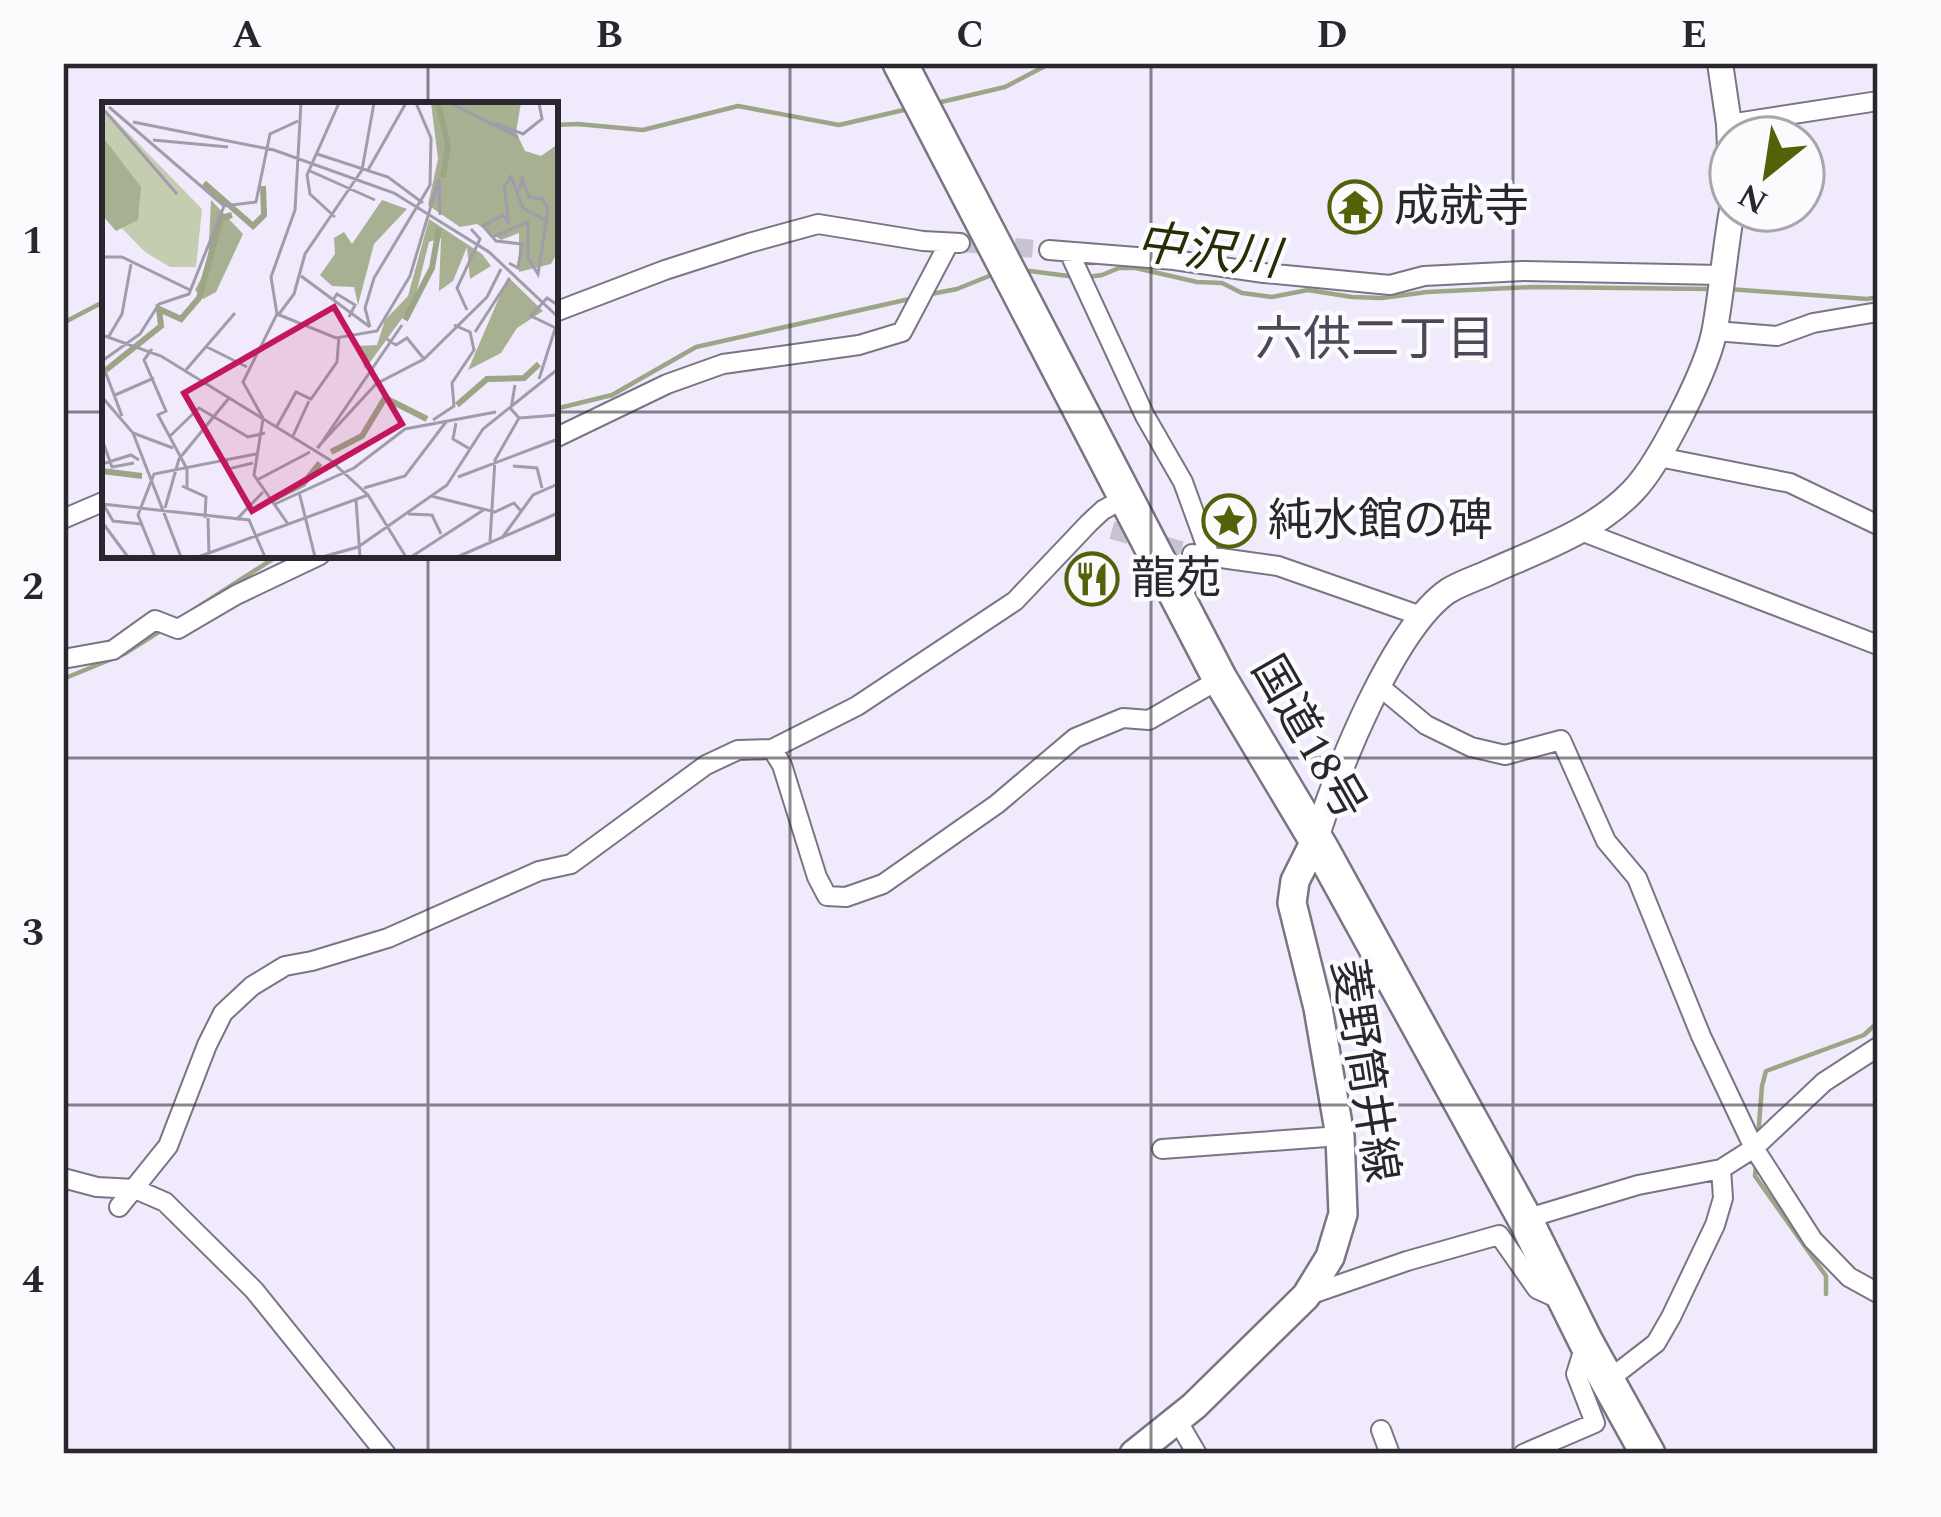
<svg xmlns="http://www.w3.org/2000/svg" width="1941" height="1517" font-family="Spectral,'Noto Sans JP',serif">
<style>
.lines{fill:none;stroke-linecap:round;stroke-linejoin:round}
.stream{stroke:#9ca585;stroke-width:4.5}
.minor-tunnel{stroke:#c8c3d3;stroke-width:18;stroke-dasharray:18 9;stroke-linecap:butt}
.minor-casing{stroke:#7a7484;stroke-width:22}
.tertiary-casing{stroke:#7a7484;stroke-width:28}
.secondary-casing{stroke:#7a7484;stroke-width:32}
.trunk-casing{stroke:#7a7484;stroke-width:38}
.minor{stroke:#fff;stroke-width:18}
.tertiary{stroke:#fff;stroke-width:24}
.secondary{stroke:#fff;stroke-width:27}
.trunk{stroke:#fff;stroke-width:33}
.grid{fill:none;stroke:#29272d;stroke-width:3;stroke-opacity:0.55}
.labels{text-anchor:middle;dominant-baseline:central;stroke-width:9;stroke-linejoin:round;paint-order:stroke}
.poi-label{font-size:45px;fill:#29272d;stroke:#fbfafd;text-anchor:start}
.street-label{font-size:45px;fill:#29272d;stroke:#fbfafd}
.water-label{font-size:48px;font-style:italic;fill:#252d05;stroke:#fbfafd}
.neighbourhood-label{font-size:48px;fill:#4d4857;stroke:#fbfafd}
.inset-river{fill:none;stroke:#9ca585;stroke-width:6}
.inset-road{fill:none;stroke:#a09ca9;stroke-width:3}
.view{fill:#c2185b;fill-opacity:0.15;stroke:#c2185b;stroke-width:6}
.inset-edge{fill:none;stroke:#29272d;stroke-width:6}
.neatline{fill:none;stroke:#29272d;stroke-width:4.5}
.grid-label{font-size:39px;text-anchor:middle;font-weight:bold;fill:#29272d}
</style>
<rect width="100%" height="100%" fill="#f0eafc"/>
<g class="lines">
<path class="stream" d="M 937,103 L 1005,87 L 1051,63
M 555,125 L 577,124 L 643,130 L 738,106 L 839,125 L 908,109
M 1022,270 L 1076,277
M 1088,277 L 1102,275 L 1119,268 L 1136,268 L 1197,282 L 1222,283 L 1242,293 L 1272,297 L 1308,290 L 1352,297 L 1382,298 L 1427,292 L 1533,287 L 1711,289
M 1728,289 L 1867,299 L 1878,297
M 931,294 L 957,289 L 994,274
M 63,323 L 105,301
M 555,409 L 612,395 L 696,347 L 914,298
M 195,609 L 279,555
M 63,679 L 124,654 L 165,628
M 1758,1137 L 1762,1086 L 1766,1071 L 1864,1035 L 1878,1022
M 1756,1166 L 1755,1176 L 1826,1276 L 1826,1294"/>
<path class="minor-tunnel" d="M 961,243 L 1049,250
M 1112,530 L 1205,557"/>
<g class="minor-casing">
<path id="minor" d="M 1729,124 L 1878,101
M 1049,250 L 1174,260 L 1264,273 L 1390,285 L 1424,276 L 1523,271 L 1721,275
M 1069,252 L 1145,416 L 1183,482 L 1211,559
M 555,312 L 665,270 L 749,243 L 818,224 L 923,241 L 960,243
M 1715,331 L 1777,336 L 1813,323 L 1878,312
M 555,438 L 667,384 L 723,364 L 859,345 L 902,332 L 949,243
M 1659,457 L 1790,483 L 1878,525
M 63,519 L 105,501
M 1581,531 L 1878,645
M 1192,554 L 1278,566 L 1421,616
M 63,659 L 113,650 L 155,620 L 178,629 L 236,595 L 320,555
M 1379,686 L 1426,725 L 1471,747 L 1505,755 L 1561,740 L 1606,841 L 1637,878 L 1701,1036 L 1754,1148 L 1813,1240 L 1849,1277 L 1878,1293
M 772,749 L 857,706 L 1015,601 L 1089,523 L 1103,510 L 1125,498
M 1162,1149 L 1340,1136
M 63,1178 L 97,1187 L 135,1189 L 165,1202 L 254,1290 L 386,1454
M 119,1207 L 168,1146 L 207,1045 L 223,1013 L 252,986 L 285,966 L 312,961 L 388,938 L 539,871 L 571,864 L 706,765 L 738,750 L 772,749 L 782,765 L 817,877 L 827,896 L 846,897 L 883,884 L 997,804 L 1075,738 L 1123,718 L 1149,720 L 1220,679
M 1525,1219 L 1638,1185 L 1721,1169 L 1754,1148 L 1824,1082 L 1878,1047
M 1306,1296 L 1407,1261 L 1499,1235 L 1537,1289 L 1561,1300
M 1607,1381 L 1656,1343 L 1671,1317 L 1715,1225 L 1723,1198 L 1721,1169
M 1177,1420 L 1197,1454
M 1381,1430 L 1390,1454
M 1523,1454 L 1595,1423 L 1576,1374 L 1586,1342"/>
</g>
<g class="tertiary-casing">
<path id="tertiary" d="M 1720,63 L 1729,124 L 1731,173
M 1316,839 C 1335,775 1393,629 1448,591 C 1461,583 1477,578 1490,572 C 1539,550 1595,531 1633,491 C 1660,463 1709,366 1715,328 C 1722,289 1725,249 1732,210"/>
</g>
<g class="secondary-casing">
<path id="secondary" d="M 1134,1454 L 1194,1406 L 1306,1296 L 1330,1257 L 1343,1214 L 1340,1136 L 1318,1008 L 1292,903 L 1295,881 L 1316,839"/>
</g>
<g class="trunk-casing">
<path id="trunk" d="M 900,63 L 1220,679 L 1321,848 L 1525,1219 L 1586,1342 L 1648,1454"/>
</g>
<use href="#minor" class="minor"/>
<use href="#tertiary" class="tertiary"/>
<use href="#secondary" class="secondary"/>
<use href="#trunk" class="trunk"/>
</g>
<path class="grid" d="M 428,63 L 428,105M 790,63 L 790,1454M 1151,63 L 1151,1454M 1513,63 L 1513,1454M 63,412 L 105,412M 555,412 L 1878,412M 428,555 L 428,1454M 63,758 L 1878,758M 63,1105 L 1878,1105"/>
<defs>
<g id="temple-ring" transform="scale(2.7)"><circle r="9.5" fill="#fbfafd" stroke="#526208" stroke-width="1.5"/><path d="M0-6L5-2H3V0L6.5 2.5H4V6H1.5V3h-3V6H-4V2.5H-6.5L-3 0V-2H-5Z" fill="#526208"/></g>
<g id="sight-ring" transform="scale(2.7)"><circle r="9.5" fill="#fbfafd" stroke="#526208" stroke-width="1.5"/><path d="M0-6L1.8-2.2L6-1.7L2.9 1.2L3.7 5.4L0 3.3L-3.7 5.4L-2.9 1.2L-6-1.7L-1.8-2.2Z" fill="#526208"/></g>
<g id="restaurant-ring" transform="scale(2.7)"><circle r="9.5" fill="#fbfafd" stroke="#526208" stroke-width="1.5"/><path d="M-5-6h1v4h1v-4h1v4h1v-4h1v5L-1.5 .5V6h-2V.5L-5-1ZM5-6V6H3V1.5H1.5Q1.5-4 5-6Z" fill="#526208"/></g>
</defs>
<g fill-rule="evenodd">
<use href="#temple-ring" x="1355" y="207"/>
<use href="#sight-ring" x="1229" y="521"/>
<use href="#restaurant-ring" x="1092" y="579"/>
</g>
<g class="labels">
<g class="poi-label">
<text x="1394" y="207">成就寺</text>
<text x="1268" y="521">純水館の碑</text>
<text x="1131" y="579">龍苑</text>
</g>
<g class="street-label">
<text transform="translate(1308 738) rotate(60)">国道18号</text>
<text transform="translate(1364 1071) rotate(81)">菱野筒井線</text>
</g>
<g class="water-label">
<text transform="translate(1208 252) rotate(7)">中沢川</text>
</g>
<g class="neighbourhood-label">
<text x="1375" y="340">六供二丁目</text>
</g>
</g>
<g transform="translate(102 102)">
<rect width="456" height="456" fill="#f0eafc"/>
<path d="M 0,4 L 100,107 L 94,165 L 68,165 L 43,150 L 0,106 Z" fill="#c5cdb0"/>
<path d="M 329,1 L 419,1 L 414,30 L 423,49 L 439,54 L 456,42 L 456,149 L 449,162 L 417,170 L 417,131 L 399,138 L 375,122 L 358,125 L 326,103 L 336,57 ZM 0,34 L 39,85 L 36,118 L 14,129 L 0,113 ZM 109,98 L 141,132 L 114,190 L 101,197 L 93,188 L 106,163 ZM 280,98 L 305,107 L 272,142 L 256,203 L 252,185 L 230,184 L 218,173 L 233,152 L 232,136 L 242,130 L 250,142 ZM 327,117 L 380,152 L 389,164 L 368,177 L 365,145 L 351,179 L 337,189 L 339,136 L 327,140 L 312,200 L 263,267 L 255,244 L 275,243 L 283,218 L 306,194 ZM 406,175 L 441,209 L 415,226 L 399,251 L 366,268 Z" fill="#a7b090"/>
<path class="inset-river" d="M 336,1 L 346,43 L 341,75M 102,81 L 151,124 L 162,113 L 161,84M 303,218 L 330,166 L 337,126M 4,268 L 59,224 L 57,207 L 79,217 L 97,196 L 119,116 L 130,113M 355,303 L 385,277 L 422,276 L 437,262M 229,350 L 260,334 L 283,296 L 325,317M 0,369 L 40,374M 171,397 L 201,382 L 218,361"/>
<path class="inset-road" d="M 348,1 L 416,35M 7,5 L 122,104 L 154,100 L 168,32 L 196,19M 3,9 L 75,92M 31,20 L 172,48 L 292,91 L 387,150 L 456,215M 393,21 L 421,32 L 440,17 L 437,1M 51,38 L 126,45M 215,52 L 286,75 L 321,101M 266,68 L 304,1M 208,69 L 273,98M 233,115 L 208,92 L 205,73 L 237,1M 407,122 L 401,113 L 381,124 L 394,139 L 420,142 L 416,166 L 407,161M 407,122 L 402,85 L 409,75 L 421,106 L 446,120M 390,135 L 426,120 L 426,156 L 436,172 L 446,107 L 441,97 L 427,95 L 420,77 L 417,89M 0,155 L 20,155 L 88,188M 199,174 L 268,225M 231,198 L 235,192 L 253,203 L 247,215M 456,203 L 445,196 L 429,214 L 456,227M 365,208 L 355,186 L 378,137 L 369,127M 175,212 L 234,236 L 275,229 L 308,174 L 337,77 L 338,113M 177,212 L 192,192 L 203,152 L 260,68 L 272,1M 268,225 L 263,206 L 272,176 L 328,83 L 329,36 L 314,1M 373,230 L 408,176M 0,233 L 59,254 L 228,358 L 266,393 L 304,455M 7,234 L 20,212 L 29,162M 285,237 L 294,243 L 305,236 L 322,257M 105,245 L 145,265M 50,247 L 42,258 L 64,309 L 56,313 L 85,367 L 85,385M 0,259 L 38,232 L 57,202 L 87,192 L 122,104M 0,261 L 20,314M 83,269 L 133,211M 437,277 L 453,227M 13,293 L 52,276M 0,295 L 31,331 L 79,455M 161,316 L 141,280 L 175,212 L 169,175 L 193,108 L 199,1M 417,316 L 456,313M 161,317 L 152,373 L 186,422M 331,318 L 352,304 L 350,281 L 372,248 L 368,230 L 352,223M 354,321 L 351,337 L 368,347M 175,324 L 194,290 L 209,297 L 235,260 L 237,234M 31,331 L 71,346M 191,334 L 207,299M 67,335 L 97,306 L 146,335 L 163,331M 1,340 L 10,365 L 32,361M 215,346 L 274,282 L 322,257 L 385,195 L 399,167M 216,346 L 300,223M 124,356 L 126,367 L 151,361M 0,362 L 29,353 L 37,358M 411,364 L 435,366 L 440,386M 356,375 L 456,337M 155,378 L 208,350M 80,384 L 104,395 L 103,416M 262,386 L 303,374 L 344,320M 197,390 L 213,455M 329,394 L 393,410 L 412,401 L 419,409M 254,398 L 258,455M 0,400 L 11,419 L 39,422M 0,402 L 147,418 L 163,455M 173,402 L 252,366 L 303,327 L 394,310M 63,406 L 77,357 L 127,296M 306,412 L 330,413 L 339,432M 106,416 L 107,453M 134,418 L 161,390M 0,420 L 26,455M 400,436 L 431,393 L 456,382M 388,439 L 393,358 L 417,316 L 409,307 L 413,283M 53,455 L 36,413 L 52,372 L 154,352M 96,455 L 266,393M 220,455 L 256,445 L 345,383 L 381,327 L 456,267M 309,455 L 383,407M 355,455 L 456,411"/>
<path class="view" d="M 232,205 L 300,322 L 150,409 L 82,291 Z"/>
<rect width="456" height="456" class="inset-edge"/>
</g>
<rect width="1941" height="1517" fill="none" stroke="#fbfafd" stroke-width="132"/>
<g transform="translate(1767 174) rotate(210)"><circle r="57" fill="#fbfafd" stroke="#a7a6aa" stroke-width="3"/>
<path d="M0-9L21 45L0 30L-21 45Z" fill="#526208"/>
<text y="-18" font-size="33" font-weight="bold" text-anchor="middle" fill="#29272d">N</text>
</g>
<rect x="66" y="66" width="1809" height="1385" class="neatline"/>
<g class="grid-label">
<text x="247" y="47">A</text>
<text x="609" y="47">B</text>
<text x="970" y="47">C</text>
<text x="1332" y="47">D</text>
<text x="1694" y="47">E</text>
<text x="33" y="253">1</text>
<text x="33" y="599">2</text>
<text x="33" y="945">3</text>
<text x="33" y="1292">4</text>
</g>
</svg>
